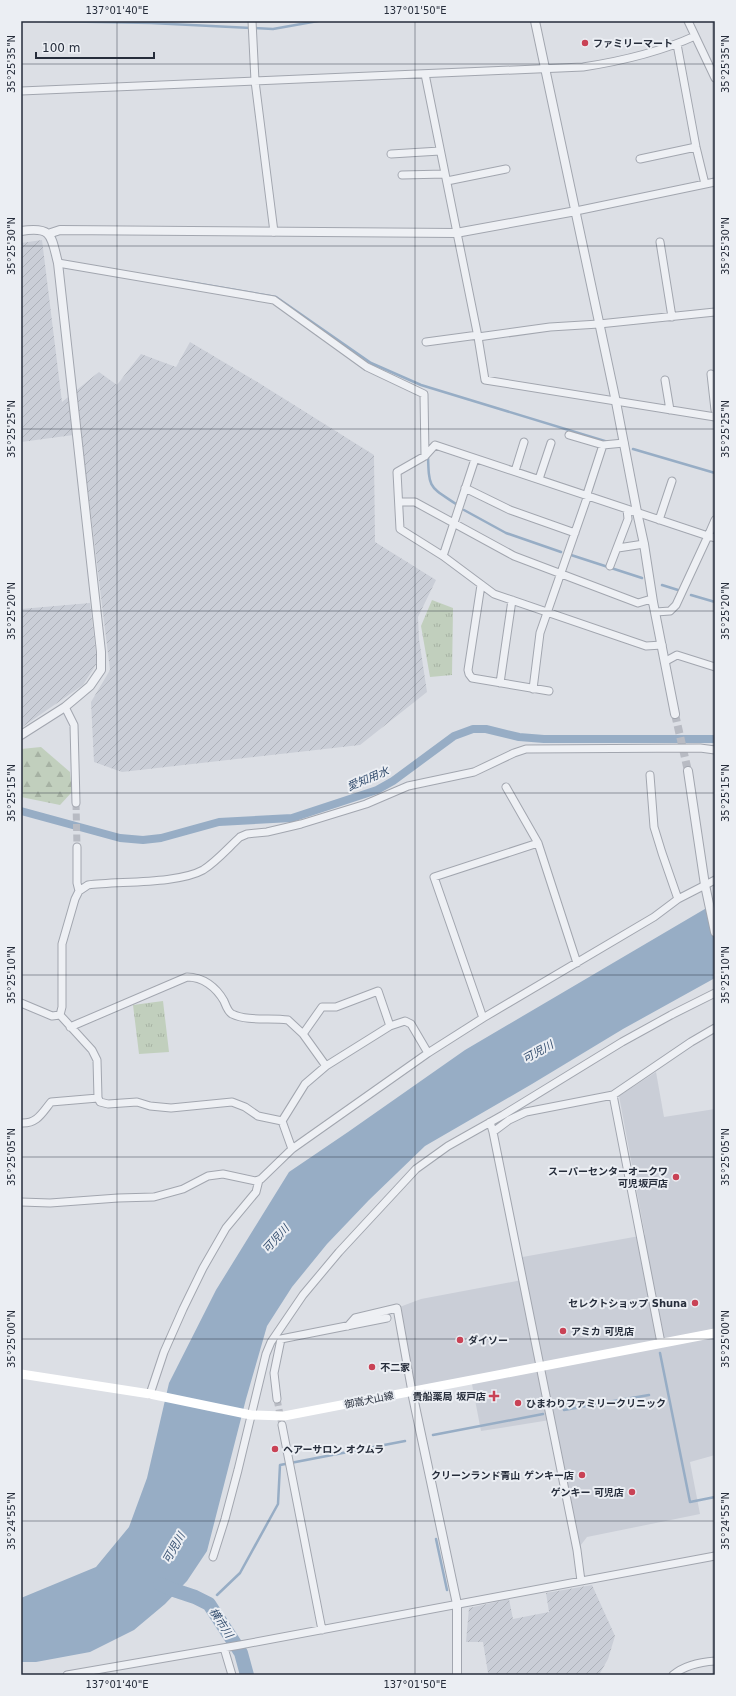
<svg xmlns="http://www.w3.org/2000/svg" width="736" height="1696" font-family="'DejaVu Sans','Noto Sans JP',sans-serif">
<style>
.built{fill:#caced7}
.industrial{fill:url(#industrial-furrows)}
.forest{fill:url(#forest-firs)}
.park{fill:url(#park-tufts)}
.water{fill:#97adc5}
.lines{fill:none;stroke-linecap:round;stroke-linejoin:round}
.stream{stroke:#97adc5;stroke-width:2.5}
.canal{stroke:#97adc5;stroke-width:8}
.river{stroke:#97adc5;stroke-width:14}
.minor-tunnel{stroke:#b8bbc3;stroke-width:7;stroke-dasharray:7 3.5;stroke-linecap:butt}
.tertiary-tunnel{stroke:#b8bbc3;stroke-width:8;stroke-dasharray:8 4;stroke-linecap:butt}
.minor-casing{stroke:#a2a6af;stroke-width:9}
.tertiary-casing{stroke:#a2a6af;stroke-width:10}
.minor{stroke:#eef0f4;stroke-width:7}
.tertiary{stroke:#eef0f4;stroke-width:8}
.secondary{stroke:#fff;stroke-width:9}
.ticks{fill:none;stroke:#262d3b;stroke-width:1;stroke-opacity:0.45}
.poi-dot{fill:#c94255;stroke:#ebeef3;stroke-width:1.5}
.labels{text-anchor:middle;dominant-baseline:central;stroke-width:4;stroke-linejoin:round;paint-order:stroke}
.poi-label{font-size:10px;font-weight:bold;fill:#262d3b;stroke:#ebeef3;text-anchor:start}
.street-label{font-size:10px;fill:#262d3b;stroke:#ebeef3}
.water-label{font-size:11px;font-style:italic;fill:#324c6d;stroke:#ebeef3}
.neatline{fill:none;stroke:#262d3b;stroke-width:1.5}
.ticks-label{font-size:10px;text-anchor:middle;fill:#262d3b}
</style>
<defs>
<pattern id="industrial-furrows" width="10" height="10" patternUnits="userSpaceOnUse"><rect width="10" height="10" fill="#caced7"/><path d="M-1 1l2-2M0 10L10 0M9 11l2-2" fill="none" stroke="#adb1b9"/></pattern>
<pattern id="forest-firs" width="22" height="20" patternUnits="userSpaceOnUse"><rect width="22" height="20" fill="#c1cfbd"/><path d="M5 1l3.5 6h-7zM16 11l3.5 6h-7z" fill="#a6b2a3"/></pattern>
<pattern id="park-tufts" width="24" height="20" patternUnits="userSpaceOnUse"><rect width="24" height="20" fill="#c1cfbd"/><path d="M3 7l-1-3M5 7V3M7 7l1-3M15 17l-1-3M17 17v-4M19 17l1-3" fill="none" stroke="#a6b2a3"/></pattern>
</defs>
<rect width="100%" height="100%" fill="#dcdfe5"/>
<path class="built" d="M 656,1072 L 664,1117 L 715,1109 L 715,1455 L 690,1462 L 700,1514 L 587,1537 L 577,1550 L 550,1420 L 481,1431 L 471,1379 L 412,1392 L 397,1308 L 421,1299 L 522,1280 L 517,1258 L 645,1235 L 619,1096 Z"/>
<path class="industrial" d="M 42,240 L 62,402 L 99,372 L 117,385 L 141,354 L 176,367 L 190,342 L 259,383 L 374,455 L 375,542 L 436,580 L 418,617 L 419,639 L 427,692 L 360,745 L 122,772 L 94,762 L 91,702 L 110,670 L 81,434 L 21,442 L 21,243 Z
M 90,603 L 97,663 L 83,685 L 21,728 L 21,609 Z
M 592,1585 L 615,1636 L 608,1659 L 599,1675 L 490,1675 L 488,1673 L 483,1642 L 466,1642 L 469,1608 L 509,1599 L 513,1619 L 549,1612 L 546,1593 Z"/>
<path class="forest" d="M 41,747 L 70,772 L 72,792 L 60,805 L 21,797 L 21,749 Z"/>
<path class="park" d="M 432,600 L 453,608 L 452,675 L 430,677 L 421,626 Z
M 163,1001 L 169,1052 L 139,1054 L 133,1005 Z"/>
<path class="water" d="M 715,903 L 715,978 L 623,1029 L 532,1084 L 425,1146 L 369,1200 L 327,1244 L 292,1287 L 267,1326 L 246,1399 L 207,1551 L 187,1581 L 165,1604 L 134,1630 L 90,1652 L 36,1662 L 21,1662 L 21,1598 L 96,1567 L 129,1527 L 147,1478 L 169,1383 L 216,1290 L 289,1172 L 348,1132 L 465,1050 Z"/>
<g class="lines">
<path class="stream" d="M 47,21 L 151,23 L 273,29 L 318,21
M 177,280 L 276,297 L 371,363 L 421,385 L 608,442
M 633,449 L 715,473
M 428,456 C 429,489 429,486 456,504
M 464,510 L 506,533 L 561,552
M 571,555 L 642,578
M 662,585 L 678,590
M 691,595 L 715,602
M 660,1353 L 690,1502 L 715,1497
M 608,1402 L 649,1395
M 564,1410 L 598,1404
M 433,1435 L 543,1414
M 436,1539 L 447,1590
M 217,1595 L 240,1573 L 278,1504 L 280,1465 L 405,1441
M 209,1604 L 211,1601"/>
<path class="canal" d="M 21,811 L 120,838 L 143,840 L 161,838 L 219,822 L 292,818 L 377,790 L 393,781 L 454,736 L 473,729 L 486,729 L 519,737 L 544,739 L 715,739"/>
<path class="river" d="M 160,1584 L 171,1589 L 195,1597 L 209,1604 L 241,1653 L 247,1675"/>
<path class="minor-tunnel" d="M 76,803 L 77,847
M 277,1399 L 282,1425"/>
<path class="tertiary-tunnel" d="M 675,714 L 688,771"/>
<g class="minor-casing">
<path id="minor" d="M 252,21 L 255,81 L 274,232
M 688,21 L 715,78
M 677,44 L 696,147 L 705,184
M 425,74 L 478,337 L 485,380 L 715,417
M 21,91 L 583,67 C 622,61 660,52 695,36
M 391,154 L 440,151
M 640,159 L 696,147
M 402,175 L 445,174
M 447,181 L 506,169
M 576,211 L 715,182
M 660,242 L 672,317
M 58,263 L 274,300 L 367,367 L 424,394 L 425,456
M 478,337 L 550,327 L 599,324 L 715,312
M 426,342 L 478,335
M 711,374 L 715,410
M 665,380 L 670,410
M 569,435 L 603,445 L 624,443
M 515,471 L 524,442
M 539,479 L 551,443
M 465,488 L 510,510 L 575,533
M 587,494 L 603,445
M 399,502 L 415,502 L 514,556 L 638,603 L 648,600 L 653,602
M 659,520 L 672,481
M 715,520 L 708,536 L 715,538
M 618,548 L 644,544
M 443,556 L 475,459
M 610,566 L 628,519 L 627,509
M 481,585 L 468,670 L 469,674 L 472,678 L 549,691
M 656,612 L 670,611 L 676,605 L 708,536 L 435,445 L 425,456 L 397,472 L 400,529 L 443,556 L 494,594 L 646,646 L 662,645
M 666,661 L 677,655 L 715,667
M 500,683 L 512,600
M 533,689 L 540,633 L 588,495
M 65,707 L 74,725 L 76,803
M 650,775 L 654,827 L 662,853 L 678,899 L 715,880
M 506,787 L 538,843
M 77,847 L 77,883 L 79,891
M 21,1003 L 52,1016 L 60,1015 L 62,1007 L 62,944 L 75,899 L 79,891 L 88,885 C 119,881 178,884 203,870 C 216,862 228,848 240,837 L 247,834 L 267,832 L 301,824 L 366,804 L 408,786 L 474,772 L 514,753 L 526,749 L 700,748 L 715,750
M 60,1015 L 92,1050 L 97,1060 L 98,1098 L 100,1102 L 108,1104 L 137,1102 L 150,1106 L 171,1108 L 232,1102 L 245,1107 L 258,1116 L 282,1121
M 483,1018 L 434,877 L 538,843 L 577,963
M 70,1027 L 187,977 C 203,977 216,987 224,1001 C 226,1006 228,1012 232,1014 C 249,1022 271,1017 288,1020 L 303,1034 L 326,1066
M 303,1034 L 322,1007 L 336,1007 L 378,991 L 390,1026
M 613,1095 L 661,1343
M 490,1122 L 493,1132 L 577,1550 L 581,1581
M 21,1123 C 37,1124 42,1113 51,1102 L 98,1098
M 493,1132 L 509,1120 L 526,1112 L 613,1095 L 691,1042 L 715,1028
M 292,1149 L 282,1121 L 305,1084 L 326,1066 L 390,1026 L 405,1021 L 411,1024 L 428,1053
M 21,1202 L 50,1203 L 118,1198 L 154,1197 L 183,1189 L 208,1176 L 223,1174 L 256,1181 L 261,1179 L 292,1149 L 428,1053 L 483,1018 L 654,917 L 678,899
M 348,1326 L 355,1318 L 397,1308 L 412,1392
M 150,1394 L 164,1352 L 183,1309 L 203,1268 L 226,1228 L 256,1192 L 259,1180
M 277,1399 L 274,1373 L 281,1339 L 387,1318
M 282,1425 L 322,1630
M 213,1557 L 225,1519 L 238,1470 L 266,1354 L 271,1342 L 303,1295 L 339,1252 L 416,1169 L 448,1146 L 503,1115 L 622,1042 L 671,1015 L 715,993
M 224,1648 L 232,1675
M 67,1675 L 240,1645 L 715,1556
M 673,1675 C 685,1665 700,1662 715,1661"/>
</g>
<g class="tertiary-casing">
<path id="tertiary" d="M 535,21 L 616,402 L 637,512 L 644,544 L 653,602 L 675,714
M 21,231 C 53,226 51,236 58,263 L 101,652 L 101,670 L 90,686 L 65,707 L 21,735
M 48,234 L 60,230 L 456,233 L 576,211
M 688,771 L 705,885 L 715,932
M 412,1392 L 457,1604 L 457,1675"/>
</g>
<use href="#minor" class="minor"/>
<use href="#tertiary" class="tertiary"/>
<path class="secondary" d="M 21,1374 L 150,1394 L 251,1415 L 284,1416 L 715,1333"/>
</g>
<path class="ticks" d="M 117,21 L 117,1675M 415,21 L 415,1675M 713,21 L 713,1675M 21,64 L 715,64M 21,246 L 715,246M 21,429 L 715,429M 21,611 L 715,611M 21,793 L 715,793M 21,975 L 715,975M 21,1157 L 715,1157M 21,1339 L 715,1339M 21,1521 L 715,1521"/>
<g class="poi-dot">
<circle cx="585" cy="43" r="4"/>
<circle cx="676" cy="1177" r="4"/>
<circle cx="695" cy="1303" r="4"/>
<circle cx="563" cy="1331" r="4"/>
<circle cx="460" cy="1340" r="4"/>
<circle cx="372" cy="1367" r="4"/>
<path d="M492 1390h4v4h4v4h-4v4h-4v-4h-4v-4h4z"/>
<circle cx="518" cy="1403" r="4"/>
<circle cx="275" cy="1449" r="4"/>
<circle cx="582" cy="1475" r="4"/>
<circle cx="632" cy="1492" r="4"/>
</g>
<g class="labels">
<g class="poi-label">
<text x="593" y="43">ファミリーマート</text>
<text x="668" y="1171" text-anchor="end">スーパーセンターオークワ<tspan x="668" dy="12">可児坂戸店</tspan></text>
<text x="687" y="1303" text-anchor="end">セレクトショップ Shuna</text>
<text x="571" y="1331">アミカ 可児店</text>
<text x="468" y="1340">ダイソー</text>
<text x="380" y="1367">不二家</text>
<text x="486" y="1396" text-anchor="end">貴船薬局 坂戸店</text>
<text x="526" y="1403">ひまわりファミリークリニック</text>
<text x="283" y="1449">ヘアーサロン オクムラ</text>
<text x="574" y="1475" text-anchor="end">クリーンランド青山 ゲンキー店</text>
<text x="624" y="1492" text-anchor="end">ゲンキー 可児店</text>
</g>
<g class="street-label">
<text transform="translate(369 1400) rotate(-11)">御嵩犬山線</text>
</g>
<g class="water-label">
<text transform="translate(368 779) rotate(-23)">愛知用水</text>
<text transform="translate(538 1052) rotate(-29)">可児川</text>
<text transform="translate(276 1239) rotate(-48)">可児川</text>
<text transform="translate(174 1548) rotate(-60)">可児川</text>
<text transform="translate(221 1623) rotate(57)">横市川</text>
</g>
</g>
<rect width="736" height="1696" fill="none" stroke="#ebeef3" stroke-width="44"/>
<path d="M36 52v6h118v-6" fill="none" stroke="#262d3b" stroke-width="2"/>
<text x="42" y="52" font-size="12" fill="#262d3b" stroke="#ebeef3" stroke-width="3" paint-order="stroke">100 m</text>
<rect x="22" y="22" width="692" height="1652" class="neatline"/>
<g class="ticks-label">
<text x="117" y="14">137°01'40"E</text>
<text x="415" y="14">137°01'50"E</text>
<text transform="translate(11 64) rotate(-90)" y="4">35°25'35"N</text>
<text transform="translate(725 64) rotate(-90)" y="4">35°25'35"N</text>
<text transform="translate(11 246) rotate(-90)" y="4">35°25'30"N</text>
<text transform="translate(725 246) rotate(-90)" y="4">35°25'30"N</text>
<text transform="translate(11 429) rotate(-90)" y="4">35°25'25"N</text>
<text transform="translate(725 429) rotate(-90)" y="4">35°25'25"N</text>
<text transform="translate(11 611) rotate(-90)" y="4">35°25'20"N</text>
<text transform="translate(725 611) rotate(-90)" y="4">35°25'20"N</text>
<text transform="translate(11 793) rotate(-90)" y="4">35°25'15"N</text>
<text transform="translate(725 793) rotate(-90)" y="4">35°25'15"N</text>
<text transform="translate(11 975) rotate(-90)" y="4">35°25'10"N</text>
<text transform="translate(725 975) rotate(-90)" y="4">35°25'10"N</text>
<text transform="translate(11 1157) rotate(-90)" y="4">35°25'05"N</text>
<text transform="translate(725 1157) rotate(-90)" y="4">35°25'05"N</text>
<text transform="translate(11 1339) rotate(-90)" y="4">35°25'00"N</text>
<text transform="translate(725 1339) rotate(-90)" y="4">35°25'00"N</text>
<text transform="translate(11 1521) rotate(-90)" y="4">35°24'55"N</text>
<text transform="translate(725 1521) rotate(-90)" y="4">35°24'55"N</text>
<text x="117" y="1688">137°01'40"E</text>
<text x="415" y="1688">137°01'50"E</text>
</g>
</svg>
